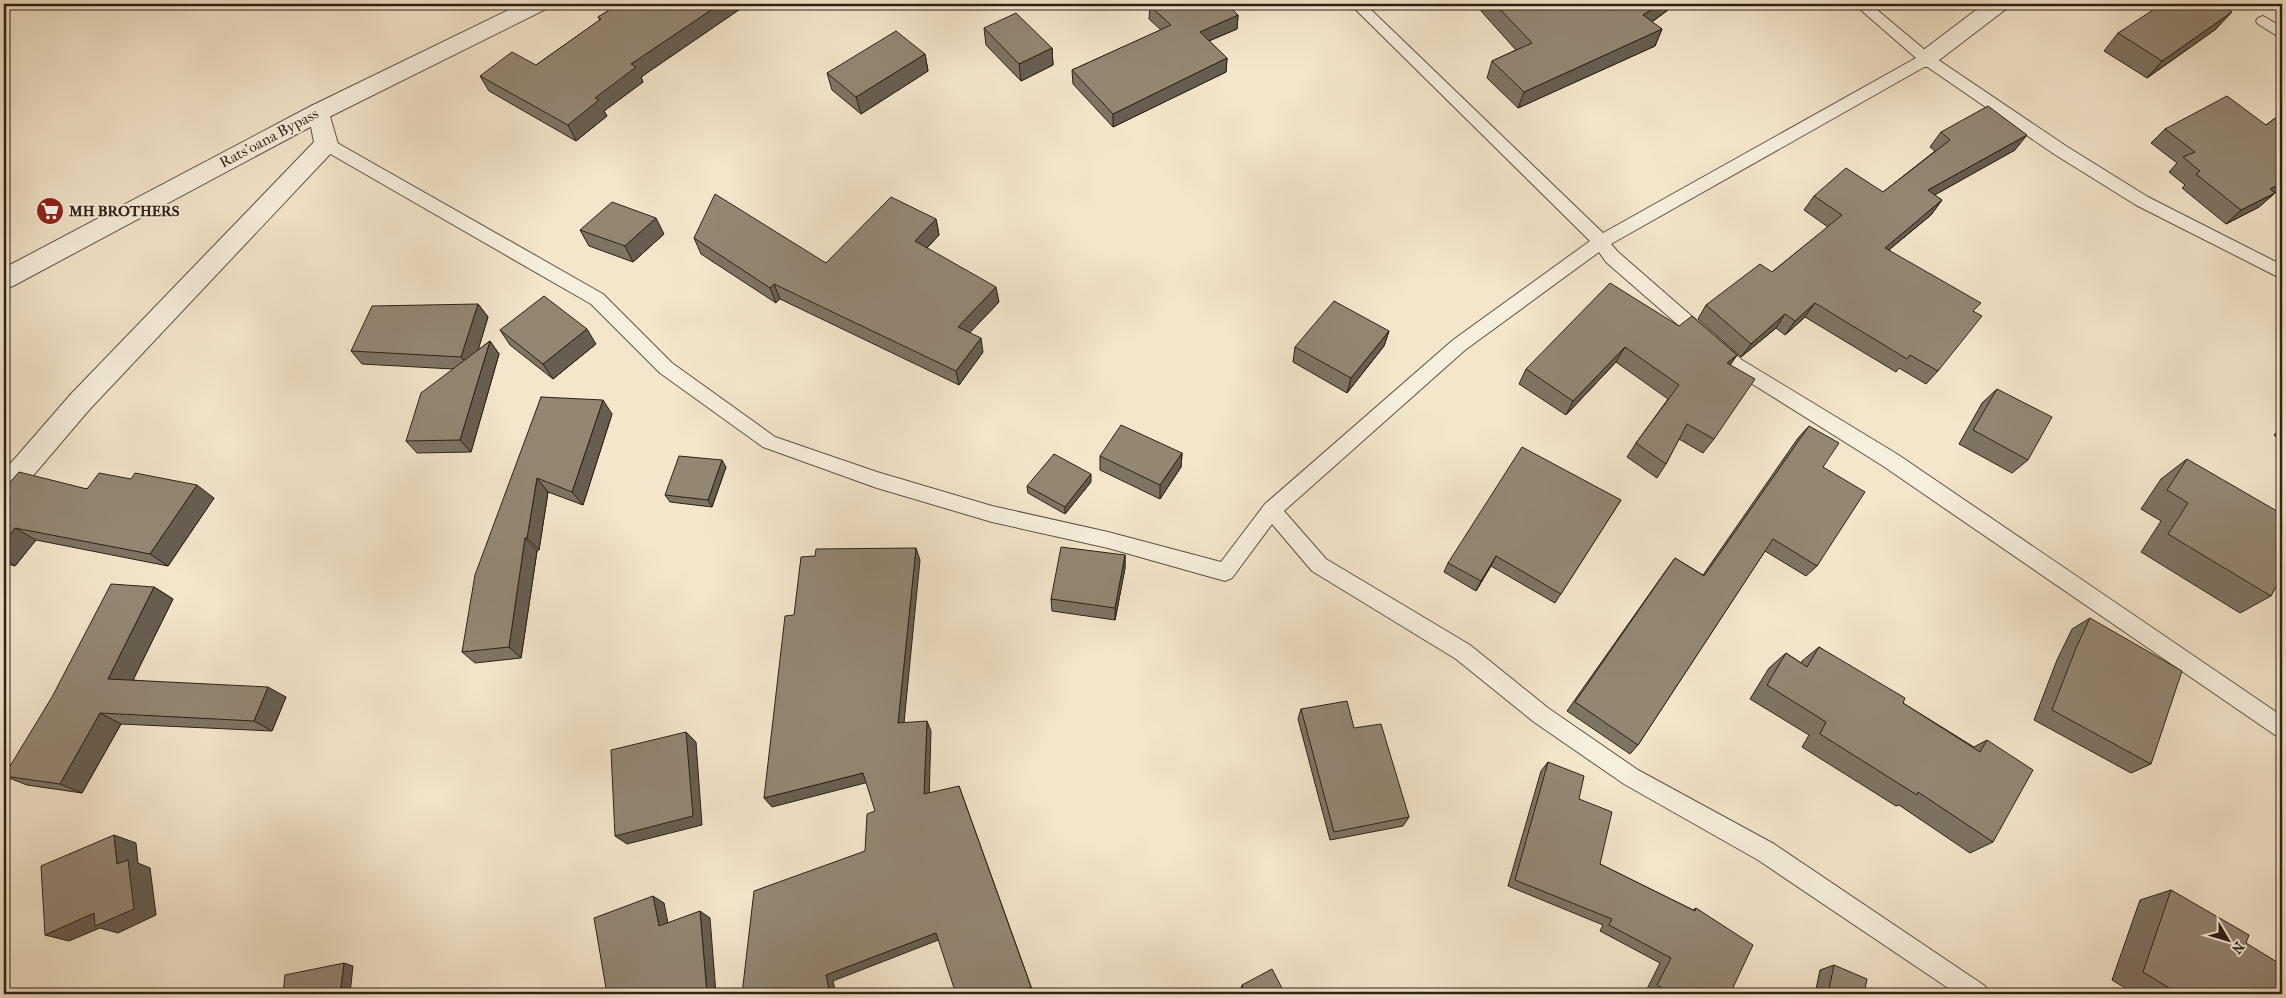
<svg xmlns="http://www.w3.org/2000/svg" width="2286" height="998" font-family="'IM FELL French Canon',serif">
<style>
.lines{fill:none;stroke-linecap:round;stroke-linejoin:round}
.service-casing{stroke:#5e5243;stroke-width:2}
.minor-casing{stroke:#5e5243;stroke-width:2}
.tertiary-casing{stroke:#5e5243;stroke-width:2}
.service{fill:#f7efdd;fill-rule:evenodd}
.minor{fill:#f7efdd;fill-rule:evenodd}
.tertiary{fill:#f7efdd;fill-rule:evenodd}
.wall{fill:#7e7464;stroke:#2c2116}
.shaded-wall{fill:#675e51;stroke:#2c2116}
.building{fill:#938774;stroke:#2c2116}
.labels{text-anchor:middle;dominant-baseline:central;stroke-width:4;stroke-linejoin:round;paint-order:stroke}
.street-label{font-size:15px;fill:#2c2116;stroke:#f7efdd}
.poi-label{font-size:15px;font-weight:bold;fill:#2c2116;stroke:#f7efdd;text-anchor:start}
</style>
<rect width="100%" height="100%" fill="#f3e6cb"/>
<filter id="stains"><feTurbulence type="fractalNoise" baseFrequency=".004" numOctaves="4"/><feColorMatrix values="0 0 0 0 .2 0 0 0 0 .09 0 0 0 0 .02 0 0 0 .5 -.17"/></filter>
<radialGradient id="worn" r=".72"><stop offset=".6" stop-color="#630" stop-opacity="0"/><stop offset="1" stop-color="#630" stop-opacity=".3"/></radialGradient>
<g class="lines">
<g class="service-casing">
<path id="service" d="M 1350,4 L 1365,4 L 1603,233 L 1916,58 L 1854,4 L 1870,4 L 1931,55 L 2066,146 L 2148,197 L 2282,265 L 2282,279 L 2136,205 L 2054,154 L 1926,66 L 1611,244 L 1618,252 L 1742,360 L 1897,454 L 2282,716 L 2282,738 L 2275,735 L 1883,466 L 1730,370 L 1606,262 L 1599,252 L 1465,350 L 1284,511 L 1326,559 L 1470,645 L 1548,708 L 1638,770 L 1774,844 L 1985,986 L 1989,994 L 1957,994 L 1758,860 L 1624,784 L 1534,722 L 1456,659 L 1312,571 L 1272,524 L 1232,578 L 1225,581 L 1108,548 L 992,522 L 877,488 L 763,447 L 660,373 L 591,304 L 320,148 L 318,144 L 320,140 L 332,140 L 603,294 L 672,363 L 775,437 L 877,472 L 992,506 L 1108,532 L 1221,562 L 1265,504 L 1453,340 L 1590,241 Z
M 2263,16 L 2282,27 L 2282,39 L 2258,24 L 2256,21 L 2258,18 Z"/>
</g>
<g class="minor-casing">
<path id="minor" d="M 1984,4 L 2009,4 L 2006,9 L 1934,64 L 1926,67 L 1918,64 L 1915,59 L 1918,54 Z
M 319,104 L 327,106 L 338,144 L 334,150 L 89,410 L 14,498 L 4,502 L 4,471 L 71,394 L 314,142 L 308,112 L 311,106 Z"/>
</g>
<g class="tertiary-casing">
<path id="tertiary" d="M 521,4 L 549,4 L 546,9 L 327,118 L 13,286 L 4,289 L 4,268 L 311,106 Z"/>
</g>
<use href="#service" class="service"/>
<use href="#minor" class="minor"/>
<use href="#tertiary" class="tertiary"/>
</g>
<path class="wall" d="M 619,4 L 752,4 L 743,7 L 641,77 L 643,82 L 604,111 L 607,116 L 576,141 L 489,91 L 480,76 L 536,65 L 600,20 L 598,17 Z
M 1483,4 L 1671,4 L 1668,10 L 1652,22 L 1662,29 L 1655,46 L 1518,108 L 1487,78 L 1492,61 L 1516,50 L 1481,11 Z
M 1150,6 L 1233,10 L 1238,15 L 1237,29 L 1209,41 L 1227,58 L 1226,72 L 1113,127 L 1073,84 L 1072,70 L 1161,30 L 1149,19 Z
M 984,28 L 1052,48 L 1053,65 L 1021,81 L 986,45 Z
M 2216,29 L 2147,78 L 2104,51 L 2118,33 Z
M 925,54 L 928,71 L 861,114 L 832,90 L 827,73 Z
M 2282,113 L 2282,189 L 2275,193 L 2259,207 L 2226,224 L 2182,188 L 2185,185 L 2169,172 L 2177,163 L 2151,143 L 2165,129 L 2266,125 Z
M 1941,132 L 2015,150 L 1934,195 L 1942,200 L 1931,215 L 1889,250 L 1973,311 L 1938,371 L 1926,384 L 1899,368 L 1896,372 L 1805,317 L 1785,335 L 1776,328 L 1741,357 L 1698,319 L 1706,305 L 1772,272 L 1828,227 L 1804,210 L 1814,196 L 1883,192 L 1935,151 L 1930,147 Z
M 936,219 L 939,235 L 927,248 L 999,302 L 970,332 L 983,352 L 959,385 L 780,299 L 776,303 L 701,254 L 694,238 L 826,263 Z
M 580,230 L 664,234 L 633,262 L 589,246 Z
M 478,304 L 488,317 L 478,350 L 490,341 L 499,354 L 471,452 L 417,453 L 406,441 L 453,369 L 362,364 L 351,351 Z
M 1679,326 L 1737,355 L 1730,365 L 1714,439 L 1703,453 L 1679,439 L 1666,464 L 1657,478 L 1627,457 L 1636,443 L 1668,399 L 1616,362 L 1566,415 L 1519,384 L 1526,369 Z
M 500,330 L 596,344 L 553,379 L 510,345 Z
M 1389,331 L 1384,346 L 1347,393 L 1293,362 L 1295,347 Z
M 1997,389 L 2028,460 L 2012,473 L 1959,444 L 1982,403 Z
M 541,397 L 612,414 L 583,505 L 548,492 L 539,550 L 537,551 L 521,658 L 475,663 L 462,652 Z
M 1809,426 L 1823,467 L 1817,566 L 1806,576 L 1765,551 L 1638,745 L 1630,754 L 1567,711 L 1667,569 L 1675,558 L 1703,575 L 1798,438 Z
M 2282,426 L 2282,441 L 2274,435 Z
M 1182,453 L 1181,467 L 1160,499 L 1100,470 L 1100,456 Z
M 2187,459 L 2271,596 L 2240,613 L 2141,552 L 2161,521 L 2141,509 L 2161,479 Z
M 726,467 L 712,507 L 670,502 L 665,495 Z
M 1091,482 L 1065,514 L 1028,493 L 1027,486 Z
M 4,489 L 87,489 L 214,498 L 168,566 L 36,540 L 15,566 L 4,563 Z
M 1621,500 L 1555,603 L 1491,566 L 1476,591 L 1444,572 L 1448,563 Z
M 1125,555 L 1125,568 L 1115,620 L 1052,611 L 1051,599 Z
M 154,587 L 173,599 L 133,680 L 286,697 L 272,731 L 121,724 L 82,793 L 27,785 L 4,776 Z
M 2090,618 L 2151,764 L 2131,773 L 2034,720 L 2057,660 L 2072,629 Z
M 1819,647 L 1903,703 L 1974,747 L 1987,740 L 1993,842 L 1970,853 L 1899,805 L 1896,806 L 1802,747 L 1809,735 L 1750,699 L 1769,668 L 1786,653 L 1801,663 L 1802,661 Z
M 1301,709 L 1354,728 L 1409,817 L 1403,826 L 1330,840 L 1298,719 Z
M 1548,762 L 1579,799 L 1600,864 L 1693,910 L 1696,908 L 1730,994 L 1654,994 L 1647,989 L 1660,963 L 1600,931 L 1603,925 L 1508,886 L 1541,771 Z
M 2171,890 L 2246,943 L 2282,994 L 2135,994 L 2112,980 L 2140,900 Z
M 1834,965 L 1864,994 L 1815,994 L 1820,970 Z
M 1242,985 L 1285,994 L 1244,994 L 1241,988 Z"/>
<path class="shaded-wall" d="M 720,4 L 752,4 L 743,7 L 641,77 L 643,82 L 604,111 L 607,116 L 576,141 L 568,125 L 595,98 L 631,64 Z
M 1225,4 L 1243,4 L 1224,16 Z
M 1660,4 L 1671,4 L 1668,10 L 1636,33 L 1643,15 Z
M 2232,12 L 2216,29 L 2147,78 L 2162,61 Z
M 1238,15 L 1237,29 L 1199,45 L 1200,32 Z
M 1662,29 L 1655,46 L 1518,108 L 1524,92 Z
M 1052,48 L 1053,65 L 1021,81 L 1019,64 Z
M 925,54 L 928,71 L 861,114 L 856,97 Z
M 1227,58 L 1226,72 L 1113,127 L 1113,114 Z
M 2027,135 L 2015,150 L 1917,205 L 1928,190 Z
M 2282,183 L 2282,189 L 2254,203 L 2270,189 Z
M 2275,193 L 2259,207 L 2226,224 L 2241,210 Z
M 1942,200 L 1931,215 L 1874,262 L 1885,248 Z
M 656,218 L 664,234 L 633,262 L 625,246 Z
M 936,219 L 939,235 L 918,257 L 915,241 Z
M 774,284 L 780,299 L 776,303 L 770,288 Z
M 996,287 L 999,302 L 961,342 L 958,327 Z
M 1815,303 L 1805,317 L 1785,335 L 1795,321 Z
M 478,304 L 488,317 L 472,370 L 461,357 Z
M 1785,314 L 1776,328 L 1741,357 L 1751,344 Z
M 587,329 L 596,344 L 553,379 L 543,364 Z
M 1389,331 L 1384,346 L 1347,393 L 1351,378 Z
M 981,338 L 983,352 L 959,385 L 956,371 Z
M 490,341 L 499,354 L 471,452 L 460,440 Z
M 1625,347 L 1616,362 L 1566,415 L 1573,401 Z
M 1737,355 L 1727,370 L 1727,363 Z
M 603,400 L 612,414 L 583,505 L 572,492 Z
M 1182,453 L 1181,467 L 1160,499 L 1160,485 Z
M 722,460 L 726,467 L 712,507 L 708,500 Z
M 1091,474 L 1091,482 L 1065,514 L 1065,507 Z
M 537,478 L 548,492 L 539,550 L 527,538 Z
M 197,485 L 214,498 L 168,566 L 150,554 Z
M 15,528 L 36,540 L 15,566 L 4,559 L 4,542 Z
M 525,538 L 537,551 L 521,658 L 509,647 Z
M 916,548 L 920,560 L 903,733 L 898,723 Z
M 1125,555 L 1125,568 L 1115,620 L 1115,608 Z
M 1496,556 L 1491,566 L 1476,591 L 1481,581 Z
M 154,587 L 173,599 L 128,690 L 108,679 Z
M 268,687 L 286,697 L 272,731 L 254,721 Z
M 100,713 L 121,724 L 82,793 L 60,784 Z
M 927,721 L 931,731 L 929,802 L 924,794 Z
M 686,732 L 696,742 L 702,825 L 627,844 L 615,836 Z
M 863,773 L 869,782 L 772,807 L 764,798 Z
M 959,786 L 1033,992 L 1029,994 L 1015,994 Z
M 114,835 L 136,843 L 138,863 L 150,868 L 156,915 L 118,933 L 100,928 L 69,941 L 45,935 L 117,864 Z
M 653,896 L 664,903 L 670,933 L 659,926 Z
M 700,911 L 710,918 L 716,994 L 707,994 Z
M 936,933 L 941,939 L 833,981 L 836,994 L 830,994 L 826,975 Z
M 344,963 L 353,966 L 350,994 L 340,994 Z"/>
<path class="building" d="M 619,4 L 720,4 L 631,64 L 636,67 L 595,98 L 599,100 L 568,125 L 480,76 L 512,52 L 536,65 L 601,19 L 598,17 Z
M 1153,4 L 1227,4 L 1238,15 L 1200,32 L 1227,58 L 1113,114 L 1072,70 L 1171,25 L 1150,6 Z
M 1495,4 L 1660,4 L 1643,15 L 1662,29 L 1524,92 L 1492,61 L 1532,43 Z
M 2162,4 L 2219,4 L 2232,12 L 2162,61 L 2118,33 Z
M 1016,13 L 1052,48 L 1019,64 L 984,28 Z
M 896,31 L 925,54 L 856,97 L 827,73 Z
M 2227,96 L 2266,125 L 2282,113 L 2282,183 L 2270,189 L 2275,193 L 2241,210 L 2196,174 L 2200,171 L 2183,157 L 2195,152 L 2165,129 Z
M 1988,106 L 2027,135 L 1928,190 L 1942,200 L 1885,248 L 1981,303 L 1973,311 L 1982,316 L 1938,371 L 1910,355 L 1907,359 L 1815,303 L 1795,321 L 1785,314 L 1751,344 L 1706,305 L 1760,264 L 1772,272 L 1842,215 L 1814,196 L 1846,168 L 1883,192 L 1950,140 L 1941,132 Z
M 715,194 L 826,263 L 891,197 L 936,219 L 915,241 L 996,287 L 958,327 L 981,338 L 956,371 L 774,284 L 770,288 L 694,238 Z
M 612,202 L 656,218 L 625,246 L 580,230 Z
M 1610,283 L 1679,326 L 1692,316 L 1737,355 L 1727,363 L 1755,379 L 1714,439 L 1687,424 L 1666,464 L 1636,443 L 1679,385 L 1625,347 L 1573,401 L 1526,369 Z
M 544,296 L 587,329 L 543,364 L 500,330 Z
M 1334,301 L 1389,331 L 1351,378 L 1295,347 Z
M 478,304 L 461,357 L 351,351 L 372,306 Z
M 490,341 L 460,440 L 406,441 L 421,393 Z
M 1997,389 L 2052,417 L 2028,460 L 1973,430 Z
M 541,397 L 603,400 L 572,492 L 537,478 L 527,538 L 525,538 L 509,647 L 462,652 L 475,575 Z
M 1121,425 L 1182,453 L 1160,485 L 1100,456 Z
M 1809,426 L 1839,443 L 1823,467 L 1865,492 L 1817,566 L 1773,539 L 1638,745 L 1575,702 L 1675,558 L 1704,576 Z
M 1522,447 L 1621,500 L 1561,594 L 1496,556 L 1481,581 L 1448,563 Z
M 1054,454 L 1091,474 L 1065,507 L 1027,486 Z
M 679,456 L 722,460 L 708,500 L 665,495 Z
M 2187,459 L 2282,514 L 2282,576 L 2271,596 L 2168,534 L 2188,503 L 2167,490 Z
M 19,472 L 87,489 L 99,473 L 131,479 L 135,473 L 197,485 L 150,554 L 15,528 L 4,542 L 4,489 Z
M 1061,547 L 1125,555 L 1115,608 L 1051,599 Z
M 916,548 L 898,723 L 927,721 L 924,794 L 959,786 L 1031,987 L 1015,994 L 956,994 L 936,933 L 826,975 L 830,994 L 742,994 L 754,891 L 865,851 L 867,814 L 875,811 L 863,773 L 764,798 L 785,616 L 794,615 L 801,557 L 815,556 L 816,549 Z
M 111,584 L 154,587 L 108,679 L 268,687 L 254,721 L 100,713 L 60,784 L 4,776 L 52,697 Z
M 2090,618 L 2182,671 L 2151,764 L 2052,710 L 2076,648 Z
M 1819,647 L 1905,698 L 1903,703 L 1980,752 L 1987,740 L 2033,770 L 1993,842 L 1918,792 L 1917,795 L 1820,734 L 1826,722 L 1767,685 L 1786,653 L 1807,667 Z
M 1347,701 L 1354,728 L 1381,724 L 1409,817 L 1334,832 L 1301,709 Z
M 686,732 L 693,816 L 615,836 L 611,750 Z
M 1548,762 L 1584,776 L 1579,799 L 1612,812 L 1600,864 L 1695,911 L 1696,908 L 1753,945 L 1730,994 L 1671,994 L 1657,985 L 1671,958 L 1609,925 L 1612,919 L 1515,880 Z
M 114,835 L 117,864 L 128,860 L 134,909 L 95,926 L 94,913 L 45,935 L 41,866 Z
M 2171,890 L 2249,935 L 2246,943 L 2282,965 L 2282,994 L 2179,994 L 2143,972 Z
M 653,896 L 659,926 L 700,911 L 707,994 L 607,994 L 594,918 Z
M 344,963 L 340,994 L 283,994 L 285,975 Z
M 1834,965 L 1867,979 L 1864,994 L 1828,994 Z
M 1272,969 L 1285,994 L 1246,994 L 1242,985 Z"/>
<defs>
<g id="supermarket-disc" transform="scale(1.4375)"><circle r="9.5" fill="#8f2418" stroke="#f7efdd"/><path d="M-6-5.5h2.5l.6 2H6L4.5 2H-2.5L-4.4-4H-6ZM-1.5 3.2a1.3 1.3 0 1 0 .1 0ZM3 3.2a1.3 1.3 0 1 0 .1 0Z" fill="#fff"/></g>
</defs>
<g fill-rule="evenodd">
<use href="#supermarket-disc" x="50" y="211"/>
</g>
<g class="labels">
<g class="street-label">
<text transform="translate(269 138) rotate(-28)">Rats'oana Bypass</text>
</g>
<g class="poi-label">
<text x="69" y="211">MH BROTHERS</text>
</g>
</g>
<rect width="2286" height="998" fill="none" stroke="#f3e6cb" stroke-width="20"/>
<rect x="5" y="5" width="2276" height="988" fill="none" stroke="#2c2116" stroke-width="2.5"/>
<rect x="10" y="10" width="2266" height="978" fill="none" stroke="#2c2116"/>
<g transform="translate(2228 940) rotate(128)" stroke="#f7efdd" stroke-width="4" paint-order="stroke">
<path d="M0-4L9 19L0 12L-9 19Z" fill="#2c2116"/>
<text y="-8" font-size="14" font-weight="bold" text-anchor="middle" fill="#2c2116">N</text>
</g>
<rect width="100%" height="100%" filter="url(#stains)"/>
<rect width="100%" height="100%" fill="url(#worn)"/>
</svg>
